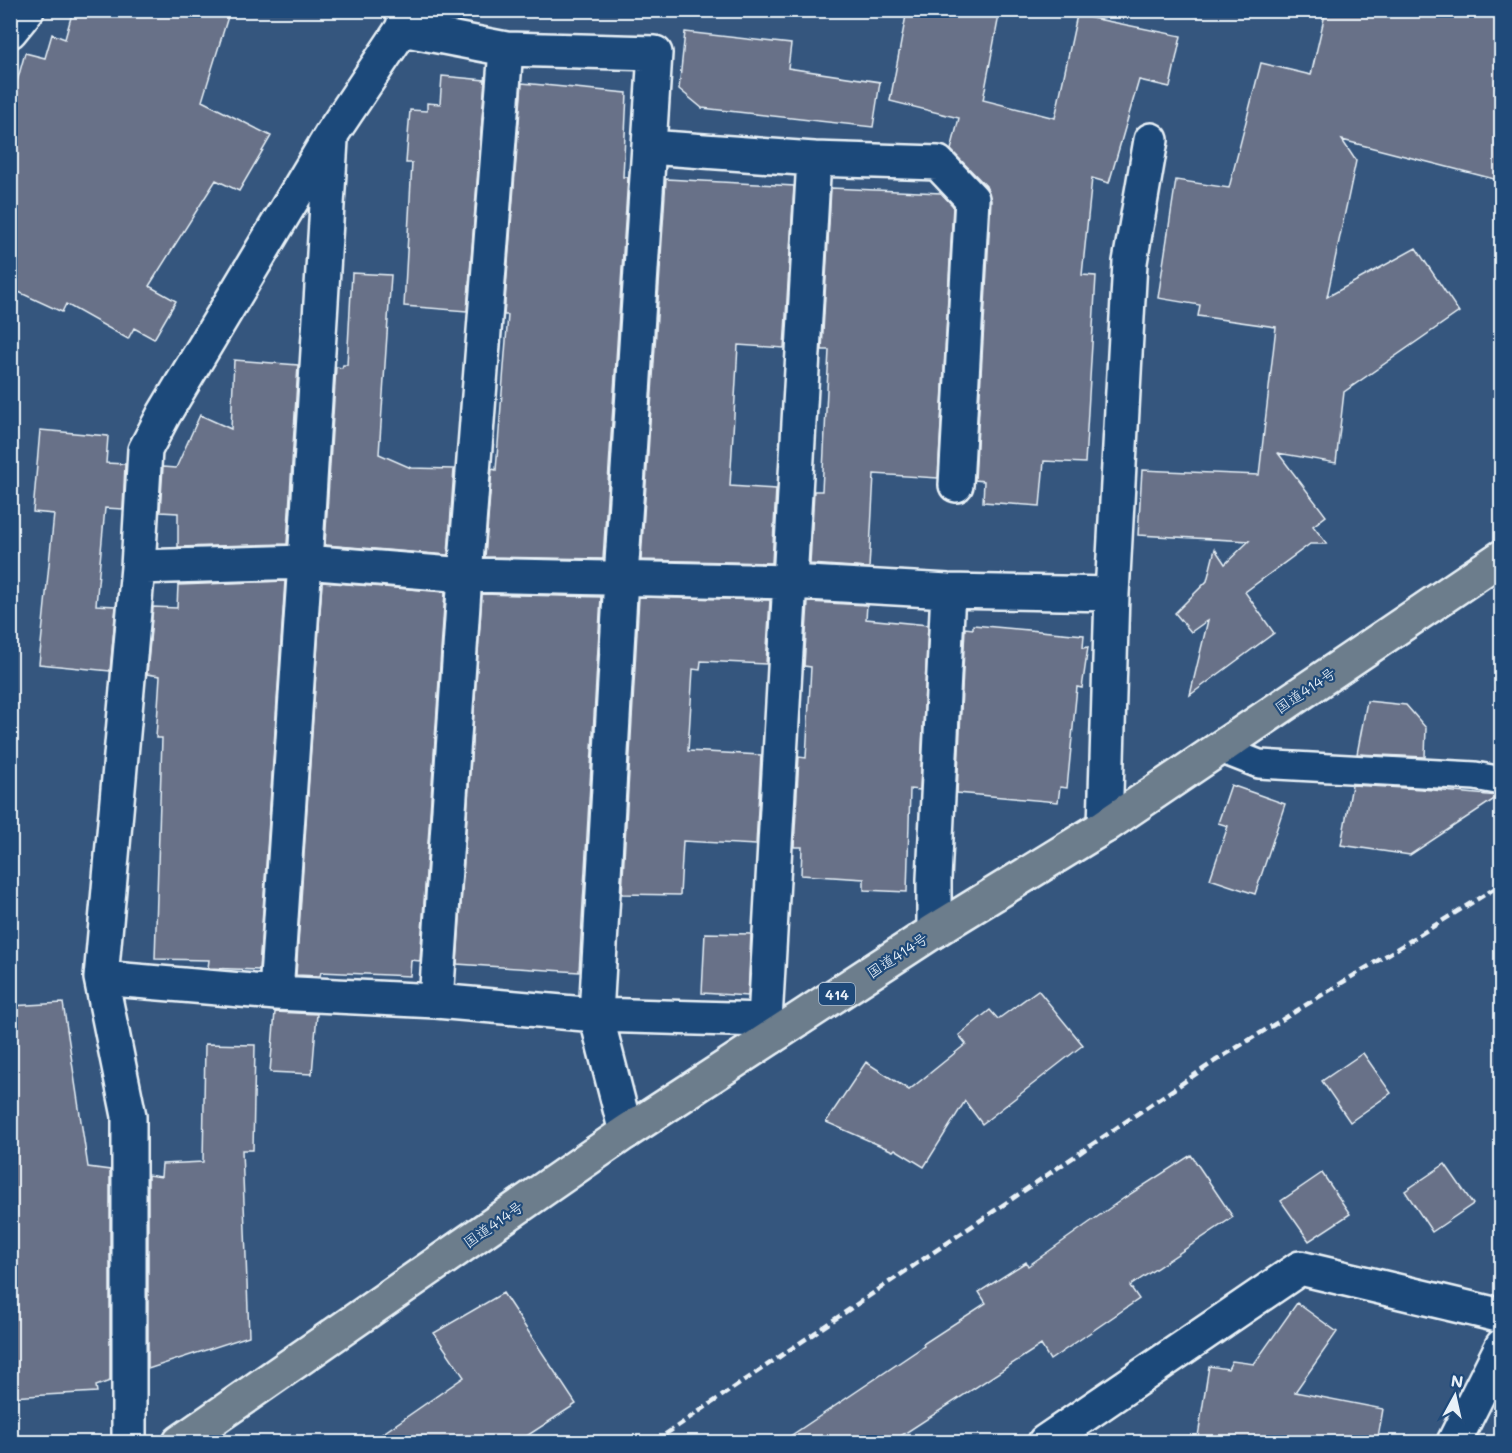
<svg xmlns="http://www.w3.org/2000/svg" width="1512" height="1453" font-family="Mali,'Klee One',sans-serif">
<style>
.building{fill:#677188;stroke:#e8f1f8;stroke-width:1.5}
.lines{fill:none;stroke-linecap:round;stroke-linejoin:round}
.lane-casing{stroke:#e8f1f8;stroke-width:32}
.street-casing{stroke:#e8f1f8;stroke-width:38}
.highway-casing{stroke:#e8f1f8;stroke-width:38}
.lane{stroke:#1f4a7a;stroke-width:27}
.street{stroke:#1f4a7a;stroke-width:33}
.highway{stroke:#6c7d8c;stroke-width:33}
.rail{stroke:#e8f1f8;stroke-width:4.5;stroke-dasharray:9 4.5;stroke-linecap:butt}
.labels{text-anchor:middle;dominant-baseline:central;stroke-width:4.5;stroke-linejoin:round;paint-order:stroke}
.shield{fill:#1f4a7a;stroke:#acbfd2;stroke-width:1.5}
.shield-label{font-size:14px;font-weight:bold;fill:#e8f1f8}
.street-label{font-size:15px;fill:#e8f1f8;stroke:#1f4a7a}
</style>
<rect width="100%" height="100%" fill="#35567e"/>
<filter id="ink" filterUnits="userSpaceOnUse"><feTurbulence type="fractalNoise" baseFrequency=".0167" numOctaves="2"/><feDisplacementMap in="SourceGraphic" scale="12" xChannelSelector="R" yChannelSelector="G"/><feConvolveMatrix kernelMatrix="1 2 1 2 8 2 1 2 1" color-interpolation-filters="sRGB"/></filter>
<g filter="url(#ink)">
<path class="building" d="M 73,10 L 230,10 L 202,101 L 271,136 L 239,191 L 216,180 L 149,286 L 176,301 L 154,339 L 134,328 L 128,339 L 66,304 L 62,312 L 10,288 L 10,107 L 25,53 L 45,58 L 52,34 L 65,39 Z
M 907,10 L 1000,10 L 983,100 L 1055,118 L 1077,15 L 1181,36 L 1170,87 L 1139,80 L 1109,183 L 1092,178 L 1082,275 L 1096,276 L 1085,463 L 1044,461 L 1040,506 L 983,502 L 984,481 L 975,480 L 991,200 L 986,186 L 951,150 L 959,118 L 890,101 Z
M 1326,10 L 1502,10 L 1502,181 L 1342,140 L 1356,161 L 1327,297 L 1416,248 L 1459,312 L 1344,392 L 1336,463 L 1278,453 L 1326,516 L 1313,526 L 1327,544 L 1310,544 L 1245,592 L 1274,633 L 1190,695 L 1208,620 L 1191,632 L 1175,613 L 1207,581 L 1215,549 L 1225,564 L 1249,541 L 1138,535 L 1142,470 L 1259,475 L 1276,327 L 1198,316 L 1200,305 L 1158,298 L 1176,180 L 1229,188 L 1261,63 L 1311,75 Z
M 685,32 L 791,44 L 788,68 L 880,82 L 873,127 L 702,108 L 679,89 Z
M 442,76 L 485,80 L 467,311 L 404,306 L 412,163 L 406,163 L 410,110 L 427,111 L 427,103 L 440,104 Z
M 522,83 L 627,93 L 623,177 L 628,177 L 603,559 L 485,557 L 492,469 L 496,470 L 508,315 L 504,315 Z
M 666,179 L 794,186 L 784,348 L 738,345 L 730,486 L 776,489 L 772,563 L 641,560 Z
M 831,188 L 941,193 L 953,206 L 938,478 L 874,474 L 869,568 L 810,564 L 814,491 L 822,491 L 829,350 L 822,350 Z
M 352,273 L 391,275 L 379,454 L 411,468 L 454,469 L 448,555 L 325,545 L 336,367 L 342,368 L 343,365 L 347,365 Z
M 234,360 L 298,365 L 287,544 L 178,547 L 178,513 L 160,512 L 163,467 L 176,468 L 200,415 L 231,429 Z
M 40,430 L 108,436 L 106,463 L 125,464 L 123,509 L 105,508 L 96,605 L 116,606 L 110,671 L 39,664 L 54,514 L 33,512 Z
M 285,581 L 259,970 L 208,968 L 209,960 L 155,959 L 162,738 L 156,738 L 160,676 L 147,674 L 153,607 L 177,608 L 178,585 Z
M 322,582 L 445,592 L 420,961 L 411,960 L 410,976 L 321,972 L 320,976 L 296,975 Z
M 482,594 L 601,597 L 579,972 L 457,964 Z
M 639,597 L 770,600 L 766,664 L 701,661 L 700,670 L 693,669 L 688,751 L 761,755 L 756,845 L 683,841 L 680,895 L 622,894 Z
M 808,602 L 867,605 L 866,619 L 928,625 L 920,790 L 910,789 L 907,892 L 864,890 L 864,879 L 801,875 L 802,847 L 794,847 L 799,757 L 806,758 L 811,667 L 804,666 Z
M 973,625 L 1084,635 L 1083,648 L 1088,647 L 1082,688 L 1077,687 L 1067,788 L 1060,787 L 1058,802 L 957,793 L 965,628 L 973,629 Z
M 1367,701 L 1406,705 L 1426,728 L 1425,757 L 1357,754 Z
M 1231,785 L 1285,804 L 1255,894 L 1210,879 L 1228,826 L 1218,823 Z
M 1352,785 L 1422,789 L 1499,796 L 1410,855 L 1341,845 Z
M 705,933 L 751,934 L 748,996 L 702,993 Z
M 1038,990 L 1083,1045 L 982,1124 L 965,1101 L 924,1167 L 895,1149 L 893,1151 L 826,1122 L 866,1062 L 909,1090 L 966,1044 L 959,1035 L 990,1010 L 998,1019 Z
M 63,1003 L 88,1167 L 110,1170 L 110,1381 L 96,1386 L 97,1392 L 10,1397 L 10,1006 Z
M 275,1012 L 317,1014 L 312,1074 L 270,1072 Z
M 205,1044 L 255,1045 L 253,1150 L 242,1150 L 249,1336 L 148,1369 L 148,1175 L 161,1177 L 162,1164 L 203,1162 Z
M 1363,1053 L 1391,1093 L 1350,1122 L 1322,1081 Z
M 1191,1155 L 1233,1217 L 1130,1286 L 1139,1299 L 1050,1360 L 1041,1345 L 890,1443 L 780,1443 L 924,1346 L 923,1344 L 986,1303 L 979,1292 L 1026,1262 L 1028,1266 L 1124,1198 Z
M 1445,1164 L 1473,1204 L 1432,1232 L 1405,1191 Z
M 1322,1173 L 1350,1214 L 1309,1241 L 1281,1201 Z
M 503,1293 L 576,1404 L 516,1443 L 369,1443 L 464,1377 L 434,1333 Z
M 1297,1303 L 1337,1332 L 1295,1392 L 1383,1409 L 1377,1443 L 1197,1443 L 1209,1366 L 1228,1369 L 1232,1361 L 1254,1364 Z"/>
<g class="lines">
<g class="lane-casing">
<path id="lane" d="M 1218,748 L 1259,764 L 1475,776 L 1502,781"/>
</g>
<g class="street-casing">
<path id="street" d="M 402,29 L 506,49 L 655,53 L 621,578 L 596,1015 L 626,1132
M 10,31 L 27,10
M 649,147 L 814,159
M 138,567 L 305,562 L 465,575 L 791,582 L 948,591 L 1112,594
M 1105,826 L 1112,594 L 1130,262 L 1151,140
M 934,931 L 934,879 L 948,591
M 101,978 L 276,993 L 436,1001 L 596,1015 L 765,1020
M 276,993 L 305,562 L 331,140
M 436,1001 L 465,575 L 506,49
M 771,1037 L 765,1020 L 814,159 L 938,163 L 972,199 L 956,485
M 129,1442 L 129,1116 L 101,978 L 138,567 L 145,450 L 164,414 L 331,135 L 402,29 L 408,10
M 1045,1442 L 1300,1268 L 1502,1316
M 1454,1442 L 1502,1346"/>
</g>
<g class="highway-casing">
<path id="highway" d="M 180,1442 L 626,1132 L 934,931 L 1105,826 L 1502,557"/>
</g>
<use href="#lane" class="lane"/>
<use href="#street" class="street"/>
<use href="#highway" class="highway"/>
<path class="rail" d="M 654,1442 L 1215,1061 L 1502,884"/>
</g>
</g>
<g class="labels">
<rect class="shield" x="819" y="983" width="36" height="22" rx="4.5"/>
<g class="shield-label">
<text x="837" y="994">414</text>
</g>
<g class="street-label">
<text transform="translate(1305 690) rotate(-34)">国道414号</text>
<text transform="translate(897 955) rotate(-33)">国道414号</text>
<text transform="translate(493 1224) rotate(-35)">国道414号</text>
</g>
</g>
<rect width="1512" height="1453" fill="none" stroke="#1f4a7a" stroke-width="36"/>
<rect x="18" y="18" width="1476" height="1417" fill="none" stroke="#e8f1f8" stroke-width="2" filter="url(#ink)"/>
<g transform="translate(1455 1396) rotate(8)" stroke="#1f4a7a" stroke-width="4.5" paint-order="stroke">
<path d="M0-4.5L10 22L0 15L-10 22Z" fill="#e8f1f8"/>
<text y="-9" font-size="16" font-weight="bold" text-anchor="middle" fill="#e8f1f8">N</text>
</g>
</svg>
